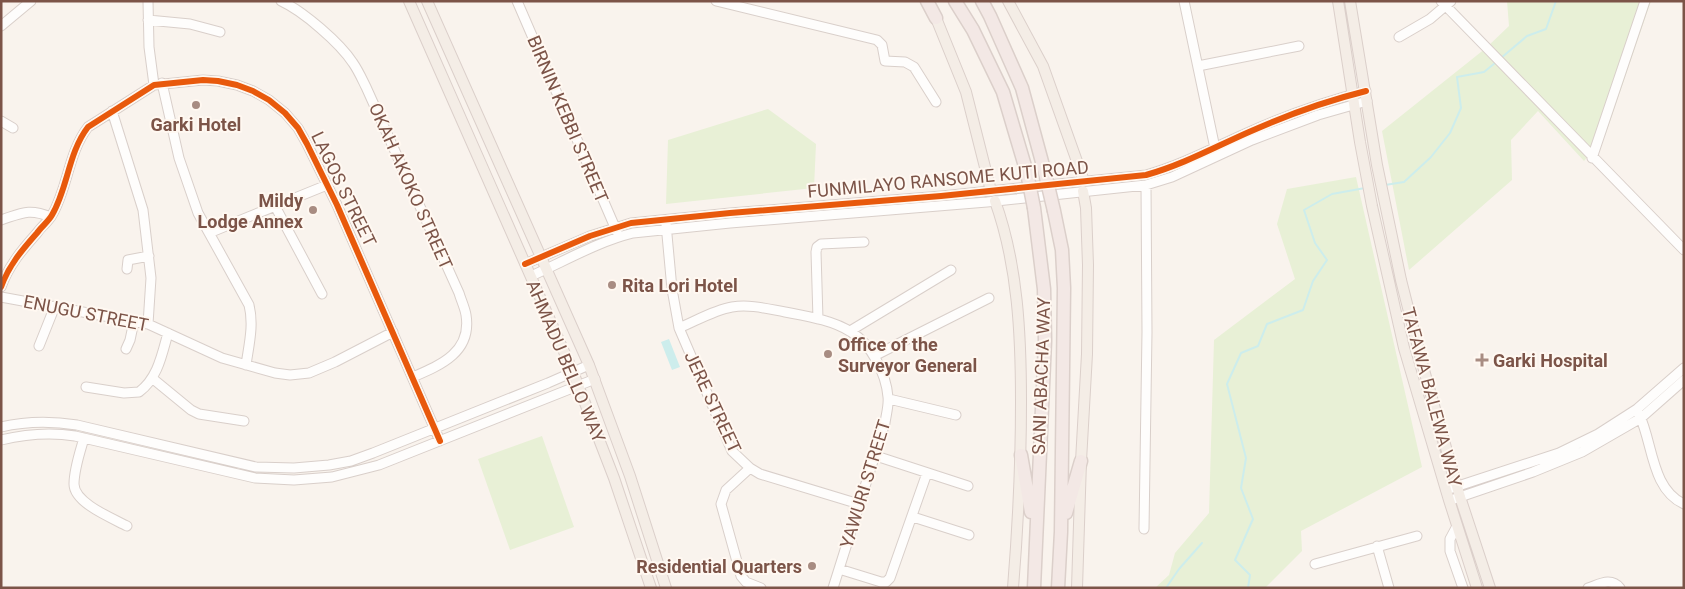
<svg xmlns="http://www.w3.org/2000/svg" width="1685" height="589" font-family="Roboto,sans-serif">
<style>
.green{fill:#e8f0d6}
.water{fill:#cdedec}
.lines{fill:none;stroke-linecap:round;stroke-linejoin:round}
.stream{stroke:#cdedec;stroke-width:2}
.minor-casing{stroke:#d9cfca;stroke-width:11}
.major-casing{stroke:#dbcfca;stroke-width:12}
.highway-casing{stroke:#dbcfca;stroke-width:15}
.minor{stroke:#fefdfc;stroke-width:9}
.major{stroke:#f4ede6;stroke-width:10}
.highway{stroke:#f3e8e5;stroke-width:12}
.highway-bridge-casing{stroke:#dbcfca;stroke-width:15;stroke-linecap:butt}
.highway-bridge{stroke:#f3e8e5;stroke-width:12}
.cycleway-casing{stroke:#fff8f1;stroke-width:9}
.cycleway{stroke:#e8590c;stroke-width:6}
.poi-dot{fill:#a88c82;stroke:#fff8f1;stroke-width:2}
.labels{text-anchor:middle;dominant-baseline:central;stroke-width:4;stroke-linejoin:round;paint-order:stroke}
.street-label{font-size:18px;fill:#7c5448;stroke:#fff8f1}
.poi-label{font-size:18px;font-weight:bold;fill:#7c5448;stroke:#fff8f1;text-anchor:start}
</style>
<rect width="100%" height="100%" fill="#f9f3ed"/>
<path class="green" d="M 1507,1 L 1651,1 L 1605,136 L 1584,161 L 1538,111 L 1511,140 L 1512,180 L 1409,270 L 1382,131 L 1486,48 L 1509,26 Z
M 768,109 L 816,144 L 814,188 L 666,204 L 668,140 Z
M 1356,177 L 1422,467 L 1301,531 L 1302,551 L 1265,588 L 1155,588 L 1169,575 L 1175,553 L 1209,513 L 1214,340 L 1295,279 L 1277,224 L 1287,189 Z
M 542,436 L 574,527 L 510,550 L 478,459 Z"/>
<path class="water" d="M 669,339 L 680,367 L 672,370 L 661,342 Z"/>
<g class="lines">
<path class="stream" d="M 1501,58 L 1527,36 L 1546,29 L 1556,1
M 1385,185 L 1404,182 L 1431,157 L 1450,133 L 1461,108 L 1457,77 L 1484,72 L 1495,63
M 1166,588 L 1179,569 L 1202,543
M 1248,588 L 1250,575 L 1235,560 L 1253,519 L 1241,488 L 1246,458 L 1227,384 L 1241,353 L 1258,346 L 1267,324 L 1303,310 L 1313,281 L 1327,260 L 1315,243 L 1304,210 L 1332,194 L 1365,188"/>
<g class="minor-casing">
<path id="minor" d="M 148,1 L 149,47 L 154,85
M 281,1 C 303,11 340,43 353,63 C 358,70 362,79 366,87 L 459,293 C 461,300 465,308 466,315 C 472,352 441,365 413,377
M 517,1 L 617,232
M 716,1 L 877,40 L 882,45 L 885,61 L 905,62 L 914,67 L 936,102
M 1184,1 L 1216,153
M 1441,1 L 1684,250
M 148,20 L 190,24 L 220,32
M 1,26 L 31,1
M 1399,37 L 1430,19 L 1451,1
M 1198,66 L 1299,46
M 162,83 L 179,158 L 198,213 L 249,305 C 254,325 249,344 246,365
M 112,111 L 143,210 L 151,278 L 148,324
M 1,121 L 13,128
M 1592,158 L 1645,1
M 275,206 L 322,294
M 1,220 C 22,213 29,208 51,217
M 666,224 L 672,289 L 679,328 L 732,451 L 750,468 L 760,474 L 859,504
M 209,233 L 327,185
M 525,264 L 590,236 L 631,223 L 730,213 L 941,196 L 1146,175 C 1182,165 1215,147 1249,132 C 1287,115 1326,101 1366,91
M 127,269 L 128,260 L 149,256
M 531,276 C 565,261 597,242 633,233 L 730,223 L 987,202 L 1146,185 L 1172,177 L 1252,140 L 1318,115 L 1367,101
M 1,287 C 9,265 22,250 37,233 C 41,227 48,222 52,215 C 68,188 68,153 88,127 L 154,85 L 203,80 L 218,81 L 237,85 L 253,91 L 269,100 L 285,113 L 298,128 L 307,144 L 337,205 L 440,441
M 1,297 L 148,324 L 222,358 L 275,373 L 290,375 L 309,373 L 335,362 L 393,332
M 818,319 L 816,252 L 817,247 L 821,244 L 864,242
M 679,328 C 696,321 714,310 732,307 C 750,304 768,309 785,312 C 806,316 833,320 851,332 C 871,344 886,373 888,397 C 889,405 886,415 885,423 L 833,588
M 850,331 L 951,270
M 39,346 L 55,306
M 126,349 L 130,340 L 134,321
M 874,356 L 989,298
M 152,378 L 191,410 L 199,414 L 244,421
M 86,387 L 124,393 L 139,392 C 158,378 162,354 168,333
M 889,399 L 956,415
M 1639,414 C 1653,443 1651,489 1684,504
M 1,427 C 27,421 51,421 77,425 L 256,467 L 294,468 L 329,465 L 351,461 L 373,453 L 548,383 L 589,365
M 84,438 C 80,452 74,469 74,484 C 74,503 112,518 127,526
M 1,440 C 26,434 50,432 75,436 L 255,478 L 294,480 L 332,477 L 379,465 L 595,379
M 876,456 L 968,486
M 750,468 L 726,490 L 721,504 L 741,576 L 746,582 L 761,588
M 1446,490 L 1559,453 L 1598,434 L 1637,409 L 1684,368
M 1454,499 L 1533,472 L 1582,452 L 1641,418 L 1684,380
M 913,517 L 969,535
M 1457,526 L 1450,539 L 1450,551 L 1463,588
M 1144,529 L 1147,332 L 1146,185
M 1377,546 L 1389,588
M 1315,564 L 1417,536
M 839,569 L 881,582 L 886,582 L 890,578 L 927,473
M 1588,588 C 1600,584 1611,577 1620,588"/>
</g>
<g class="major-casing">
<path id="major" d="M 409,1 L 573,372 L 614,478 L 651,588
M 427,1 L 589,365 L 630,476 L 666,588
M 1008,1 L 1043,66 L 1084,181
M 1338,1 L 1360,142 L 1372,206 L 1404,348 L 1449,500 L 1477,588
M 1350,1 L 1377,165 L 1401,280 L 1422,363 L 1460,497 L 1490,588
M 936,18 L 966,92 L 991,191
M 995,201 C 1018,265 1021,335 1021,402 C 1021,464 1018,526 1013,588
M 1077,588 L 1081,461 L 1087,354 L 1088,265 L 1086,208 L 1083,191"/>
</g>
<g class="highway-casing">
<path id="highway" d="M 927,1 L 936,18
M 955,1 L 973,30 L 1003,92 L 1027,173
M 982,1 L 990,16 L 1022,88 L 1045,173
M 1054,211 L 1062,250 L 1064,288 L 1061,532 L 1058,588
M 1021,455 L 1031,512
M 1066,513 L 1081,461
M 1034,588 L 1045,341 L 1044,289 L 1034,208"/>
</g>
<use href="#minor" class="minor"/>
<use href="#major" class="major"/>
<use href="#highway" class="highway"/>
<g class="highway-bridge-casing">
<path id="highway-bridge" d="M 1027,173 L 1034,208
M 1045,173 L 1054,211"/>
</g>
<use href="#highway-bridge" class="highway-bridge"/>
<g class="cycleway-casing">
<path id="cycleway" d="M 525,264 L 590,236 L 631,223 L 730,213 L 941,196 L 1146,175 C 1182,165 1215,147 1249,132 C 1287,115 1326,101 1366,91
M 1,287 C 9,265 22,250 37,233 C 41,227 48,222 52,215 C 68,188 68,153 88,127 L 154,85 L 203,80 L 218,81 L 237,85 L 253,91 L 269,100 L 285,113 L 298,128 L 307,144 L 337,205 L 440,441"/>
</g>
<use href="#cycleway" class="cycleway"/>
</g>
<g class="poi-dot">
<circle cx="196" cy="105" r="5"/>
<circle cx="313" cy="210" r="5"/>
<circle cx="612" cy="285" r="5"/>
<circle cx="828" cy="354" r="5"/>
<path d="M1479.5 352.5h5v5h5v5h-5v5h-5v-5h-5v-5h5z"/>
<circle cx="812" cy="566" r="5"/>
</g>
<g class="labels">
<g class="street-label">
<text transform="translate(568 119) rotate(67)">BIRNIN KEBBI STREET</text>
<text transform="translate(948 179) rotate(-5)">FUNMILAYO RANSOME KUTI ROAD</text>
<text transform="translate(411 186) rotate(66)">OKAH AKOKO STREET</text>
<text transform="translate(344 189) rotate(64)">LAGOS STREET</text>
<text transform="translate(86 313) rotate(11)">ENUGU STREET</text>
<text transform="translate(566 361) rotate(67)">AHMADU BELLO WAY</text>
<text transform="translate(1041 376) rotate(-88)">SANI ABACHA WAY</text>
<text transform="translate(1432 397) rotate(75)">TAFAWA BALEWA WAY</text>
<text transform="translate(713 402) rotate(65)">JERE STREET</text>
<text transform="translate(865 484) rotate(-73)">YAWURI STREET</text>
</g>
<g class="poi-label">
<text x="196" y="124" text-anchor="middle">Garki Hotel</text>
<text x="303" y="200" text-anchor="end">Mildy<tspan x="303" dy="21">Lodge Annex</tspan></text>
<text x="622" y="285">Rita Lori Hotel</text>
<text x="838" y="344">Office of the<tspan x="838" dy="21">Surveyor General</tspan></text>
<text x="1493" y="360">Garki Hospital</text>
<text x="802" y="566" text-anchor="end">Residential Quarters</text>
</g>
</g>
<rect width="1685" height="589" fill="none" stroke="#7c5448" stroke-width="5"/>
</svg>
